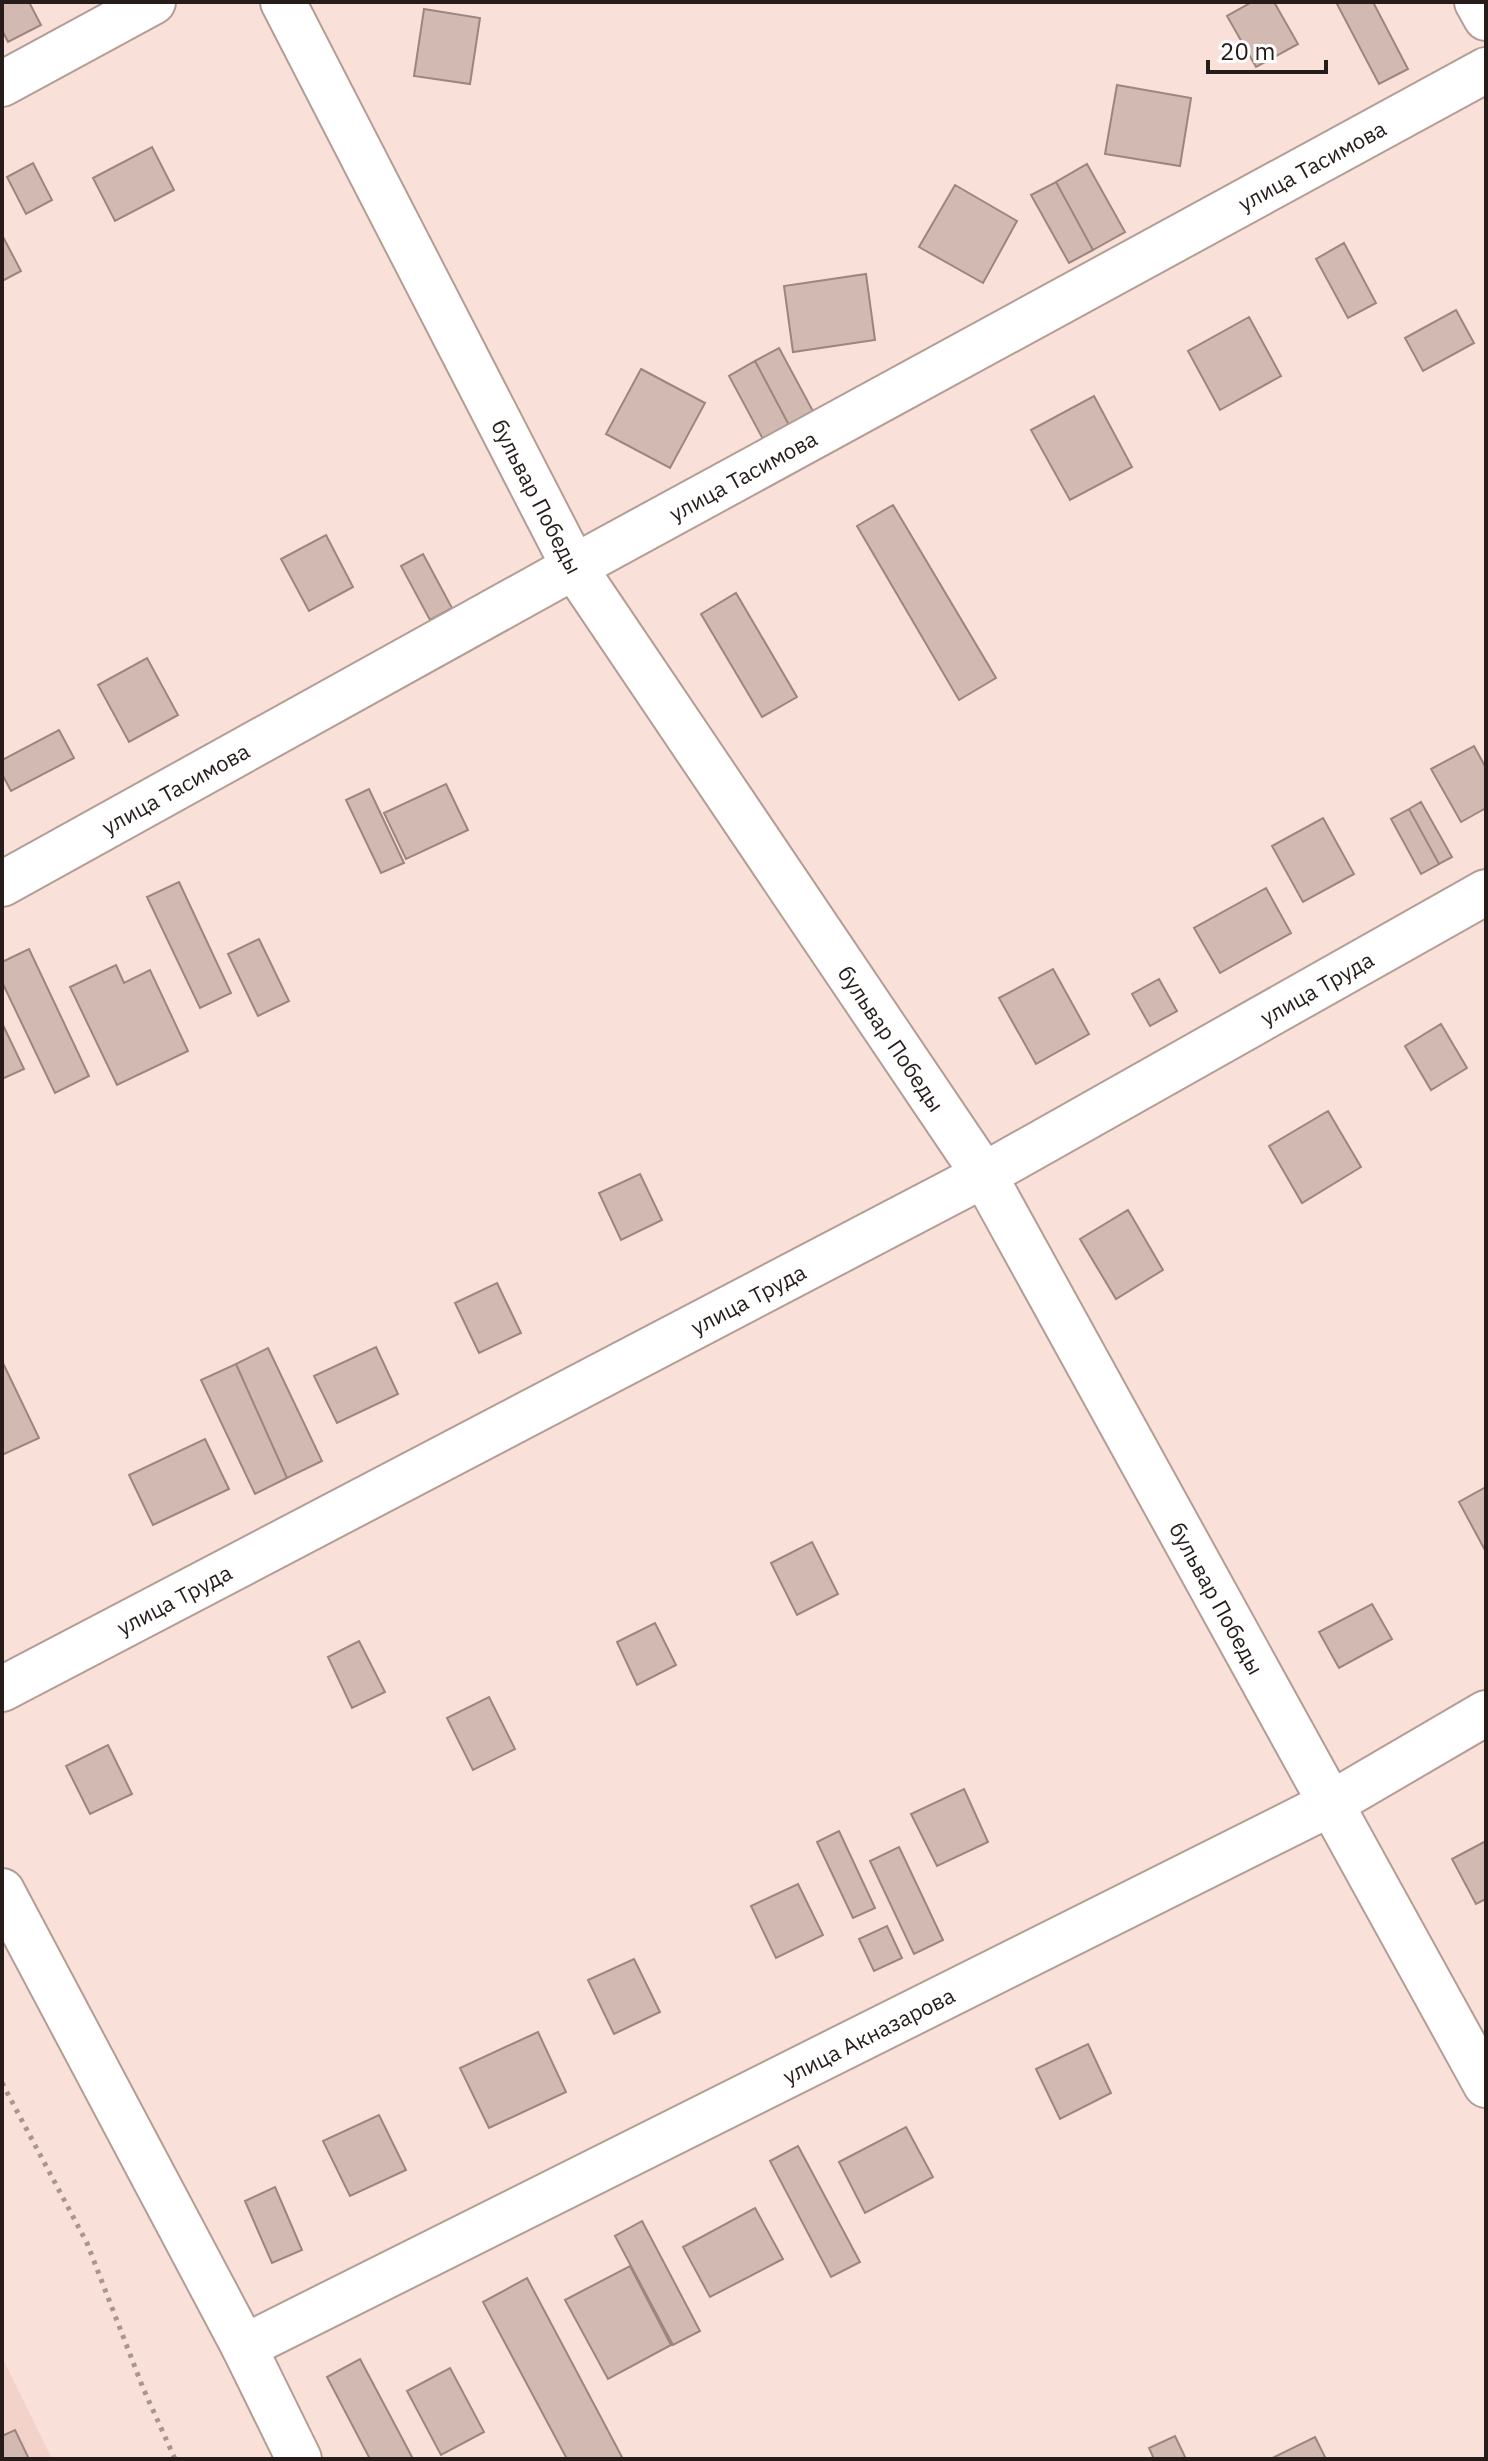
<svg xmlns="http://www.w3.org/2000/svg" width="1488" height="2461" font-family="'IBM Plex Sans',sans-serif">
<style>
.built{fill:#f3d3c9}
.building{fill:#d2bab2;stroke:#9c867e;stroke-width:2}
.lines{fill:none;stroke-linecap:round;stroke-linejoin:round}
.minor-casing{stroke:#b39d95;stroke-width:48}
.path{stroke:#a89690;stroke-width:5;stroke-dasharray:4 6;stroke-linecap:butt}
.minor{stroke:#fff;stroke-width:44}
.labels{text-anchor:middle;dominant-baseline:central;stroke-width:7;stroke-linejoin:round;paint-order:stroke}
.street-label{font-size:22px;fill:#261d1b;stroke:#fff}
</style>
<rect width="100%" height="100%" fill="#f9e0d8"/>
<path class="built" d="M 2,2357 L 52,2459 L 2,2459 Z"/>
<path class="building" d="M 2,2 L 29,2 L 41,25 L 8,42 L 2,30 Z
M 1252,2 L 1274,2 L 1298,44 L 1256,67 L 1227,16 Z
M 1336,2 L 1373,2 L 1408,69 L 1379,84 Z
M 424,9 L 480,18 L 470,84 L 414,76 Z
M 1117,85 L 1191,98 L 1180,166 L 1105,154 Z
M 152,147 L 174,190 L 115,221 L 93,178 Z
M 33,163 L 52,200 L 26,214 L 7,177 Z
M 1087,164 L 1125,232 L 1093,250 L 1056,182 Z
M 1056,182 L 1093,250 L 1069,263 L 1031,195 Z
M 955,185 L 1017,221 L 983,283 L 919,247 Z
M 2,235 L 21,271 L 2,281 Z
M 1344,243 L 1376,303 L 1348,318 L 1316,259 Z
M 866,274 L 875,340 L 793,352 L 784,286 Z
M 1456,310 L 1474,343 L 1423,371 L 1405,338 Z
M 1249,317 L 1281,376 L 1220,410 L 1188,351 Z
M 779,348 L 814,413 L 790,427 L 755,361 Z
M 755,361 L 790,427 L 764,441 L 729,376 Z
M 641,369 L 705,403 L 670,468 L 606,434 Z
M 1094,396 L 1132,467 L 1070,500 L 1031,430 Z
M 893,505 L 996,678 L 959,700 L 857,526 Z
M 326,535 L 353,587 L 309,611 L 281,559 Z
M 423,554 L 452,608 L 430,620 L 401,566 Z
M 736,593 L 797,697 L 762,717 L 701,614 Z
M 147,658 L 178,715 L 129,742 L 98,685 Z
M 59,730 L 74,758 L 11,791 L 2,774 L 2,760 Z
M 1474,746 L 1486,768 L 1486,808 L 1461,822 L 1431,769 Z
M 446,784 L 468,830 L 406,859 L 384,813 Z
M 369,789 L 404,863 L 381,873 L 346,800 Z
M 1421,802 L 1452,857 L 1439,864 L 1409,809 Z
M 1409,809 L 1439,864 L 1421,874 L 1391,819 Z
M 1323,818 L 1354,874 L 1303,902 L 1272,846 Z
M 179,882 L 231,993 L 200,1008 L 147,897 Z
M 1266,888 L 1291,933 L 1220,973 L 1194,928 Z
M 259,939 L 289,1001 L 258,1016 L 228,954 Z
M 29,949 L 89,1076 L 55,1093 L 2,982 L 2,962 Z
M 116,965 L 124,983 L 150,970 L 188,1051 L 117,1085 L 70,987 Z
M 1053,969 L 1089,1034 L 1036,1064 L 999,998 Z
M 1159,979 L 1177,1011 L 1150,1026 L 1132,994 Z
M 2,1023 L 24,1069 L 2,1079 Z
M 1441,1024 L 1467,1068 L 1431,1090 L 1405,1046 Z
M 1328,1111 L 1361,1167 L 1302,1203 L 1269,1146 Z
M 640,1174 L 662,1220 L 621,1240 L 599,1193 Z
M 1128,1210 L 1163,1270 L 1116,1299 L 1080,1239 Z
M 497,1283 L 521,1333 L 479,1353 L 455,1303 Z
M 376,1347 L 398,1394 L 337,1423 L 314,1376 Z
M 268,1348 L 322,1461 L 287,1478 L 236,1364 Z
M 2,1361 L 39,1438 L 2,1455 Z
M 236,1364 L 287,1478 L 255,1494 L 201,1380 Z
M 205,1439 L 229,1489 L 153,1525 L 129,1475 Z
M 1486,1487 L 1486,1552 L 1459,1502 Z
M 812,1542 L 838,1594 L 797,1615 L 771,1563 Z
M 1372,1604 L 1392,1639 L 1339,1668 L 1319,1632 Z
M 655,1623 L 676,1665 L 637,1685 L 617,1642 Z
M 359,1641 L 385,1692 L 352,1708 L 328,1657 Z
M 489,1697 L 515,1749 L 473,1770 L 447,1718 Z
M 108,1745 L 132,1794 L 90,1814 L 66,1766 Z
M 964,1789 L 988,1842 L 937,1866 L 911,1814 Z
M 839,1831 L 875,1908 L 853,1918 L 817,1842 Z
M 1486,1841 L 1486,1899 L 1476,1904 L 1452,1859 Z
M 899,1847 L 943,1940 L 914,1954 L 870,1861 Z
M 798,1884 L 823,1935 L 776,1958 L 751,1906 Z
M 887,1926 L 902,1958 L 874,1971 L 859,1939 Z
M 634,1959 L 660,2012 L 614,2034 L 588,1980 Z
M 538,2032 L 566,2092 L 489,2128 L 460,2068 Z
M 1088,2044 L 1111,2093 L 1060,2119 L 1036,2069 Z
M 379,2115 L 406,2170 L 350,2196 L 323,2141 Z
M 906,2127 L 933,2177 L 865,2213 L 839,2162 Z
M 798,2146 L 860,2262 L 831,2277 L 770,2161 Z
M 275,2187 L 302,2250 L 272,2263 L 245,2201 Z
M 755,2208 L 783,2259 L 710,2297 L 683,2247 Z
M 642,2221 L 700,2331 L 673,2345 L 615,2236 Z
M 630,2266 L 671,2345 L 608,2379 L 565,2300 Z
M 527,2278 L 623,2459 L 567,2459 L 483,2302 Z
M 360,2359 L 412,2457 L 409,2459 L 370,2459 L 327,2377 Z
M 450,2368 L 484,2432 L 441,2455 L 407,2391 Z
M 15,2430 L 29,2459 L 2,2459 L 2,2436 Z
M 1175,2436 L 1186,2459 L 1154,2459 L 1149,2448 Z
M 1315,2437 L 1326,2459 L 1270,2459 Z"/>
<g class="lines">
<g class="minor-casing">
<g id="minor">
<path id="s1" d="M 283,2 L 574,567 L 984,1175 L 1486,2085"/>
<path d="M 1477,2 L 1486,18"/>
<path d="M 2,84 L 153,2"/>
<path id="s2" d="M 2,884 L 574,567 L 1486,70"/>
<path id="s3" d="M 2,1689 L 984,1175 L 1486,892"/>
<path d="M 2,1891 L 244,2347 L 299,2459"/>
<path id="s4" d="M 244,2347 L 1332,1803 L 1486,1713"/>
</g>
</g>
<path class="path" d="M 2,2083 L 87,2243 L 143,2388 L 175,2459"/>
<use href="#minor" class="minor"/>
</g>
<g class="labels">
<g class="street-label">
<text stroke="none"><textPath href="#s2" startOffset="1494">улица Тасимова</textPath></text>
<text stroke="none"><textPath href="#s2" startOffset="846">улица Тасимова</textPath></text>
<text stroke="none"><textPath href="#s1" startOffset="556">бульвар Победы</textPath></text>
<text stroke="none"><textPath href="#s2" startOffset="198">улица Тасимова</textPath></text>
<text stroke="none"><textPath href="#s3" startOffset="1490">улица Труда</textPath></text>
<text stroke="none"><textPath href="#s1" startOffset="1204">бульвар Победы</textPath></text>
<text stroke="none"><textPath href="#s3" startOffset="842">улица Труда</textPath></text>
<text stroke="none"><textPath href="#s1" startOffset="1852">бульвар Победы</textPath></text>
<text stroke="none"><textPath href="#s3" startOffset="194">улица Труда</textPath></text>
<text stroke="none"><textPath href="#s4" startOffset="698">улица Акназарова</textPath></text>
</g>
</g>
<rect width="1488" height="2461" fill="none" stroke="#261d1b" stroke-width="8"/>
<path d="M1208 60v12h118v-12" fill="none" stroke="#261d1b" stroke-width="4"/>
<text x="1220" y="60" font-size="24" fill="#261d1b" stroke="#ffffff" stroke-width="6" paint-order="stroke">20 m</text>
</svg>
